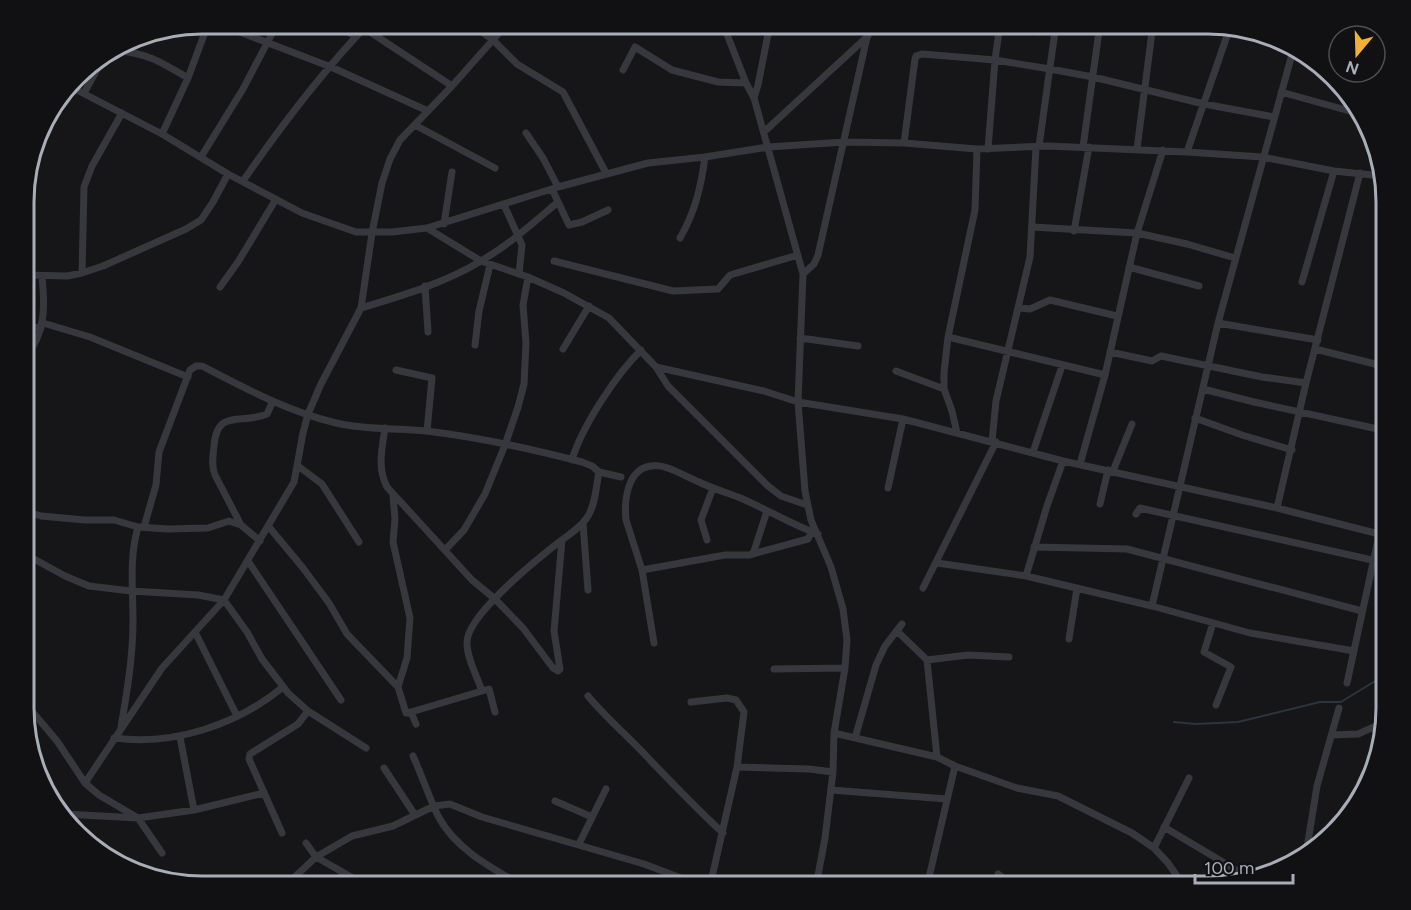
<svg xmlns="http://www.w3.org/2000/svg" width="1411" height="910" font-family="Figtree,sans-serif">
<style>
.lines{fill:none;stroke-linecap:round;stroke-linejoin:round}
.stream{stroke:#2c353c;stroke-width:2}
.minor{stroke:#37383d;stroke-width:7}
.rim{fill:none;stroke:#a8adb8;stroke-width:3}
</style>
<rect width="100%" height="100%" fill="#161618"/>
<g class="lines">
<path class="stream" d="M 1174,722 L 1196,724 L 1238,722 L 1320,702 L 1341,702 L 1380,678 L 1387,672"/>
<path class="minor" d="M 219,24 L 331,67 L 428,111
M 332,24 L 356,36
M 471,24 L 493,40 L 517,64 L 563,92 L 606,173
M 723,24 L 746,83 L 754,98 L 803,274
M 1000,25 L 1040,32
M 364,28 L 452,86
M 115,50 C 149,54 159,61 188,78
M 623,70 L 635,47 L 672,70 L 718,82 L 746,83
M 71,87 L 162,134 L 228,174 L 302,213 L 356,232 L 392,232 L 427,228 L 558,187 L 648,163 L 705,157 L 768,147 L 845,142 L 904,143 L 977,149 L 1048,146 L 1187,152 L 1262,157 L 1334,171 L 1382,176
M 1281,92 L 1364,115
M 84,93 L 104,57
M 754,98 L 758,85 L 770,24
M 415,125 L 495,168
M 764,132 L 868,36
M 526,133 L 543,158 L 558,187
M 162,134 L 188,78 L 208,24
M 904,143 L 915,59 L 916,56 L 922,54 L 995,60 L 1050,69 L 1093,77 L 1204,104 L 1274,117
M 1039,146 L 1056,24
M 1083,147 L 1100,24
M 988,149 L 995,60 L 1000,24
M 1137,149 L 1153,24
M 1187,152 L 1230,27
M 201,157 L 243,89 L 277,24
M 243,181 C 281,126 322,72 368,24
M 552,189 L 569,225 L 582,222 L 608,210
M 504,205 L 522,245 L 519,274
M 444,224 L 452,172
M 1032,227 L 1137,233 L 1187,244 L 1235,258
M 427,228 L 481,261 L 528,277 L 564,293 L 609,318 L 656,367 L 668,386 L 768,486 L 781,496 L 807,505
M 1074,231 L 1089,147
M 680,238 C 695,212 701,187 705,157
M 554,261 L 673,291 L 718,289 L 730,275 L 798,255
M 1129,267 L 1199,286
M 82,273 L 84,187 L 92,166 L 122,113
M 25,275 L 67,276 L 82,273 L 103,266 L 186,229 L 201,220 L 213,202 L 228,174
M 1302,282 L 1334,171
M 425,286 L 428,332
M 220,287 L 238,262 L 276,199
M 361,308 C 401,296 445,283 481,261 C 510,244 533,223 558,202
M 1019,308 L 1030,309 L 1050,300 L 1117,316
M 43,323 L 90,337 L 188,377
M 1218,323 L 1318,340
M 25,326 L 41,328
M 948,337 L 1105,375
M 800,338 L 858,346
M 475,345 L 479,311 L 490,265
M 563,349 L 589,306
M 1315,349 L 1387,367
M 1110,352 L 1152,361 L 1161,356 L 1262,377 L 1306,383
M 25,357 C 46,334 45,305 42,277
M 656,367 L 764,391 L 798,402 L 903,419 L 1063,461 L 1277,508 L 1387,536
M 396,370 L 432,378 L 427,431
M 896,371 L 944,389
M 1203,389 L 1254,402 L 1387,431
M 1195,418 L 1242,435 L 1292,450
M 385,428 C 382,449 377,468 387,487 L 472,580 L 495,599 L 523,628 L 553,668 L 558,671 L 560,669 L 554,631 L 562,540
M 957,433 L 952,411 L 944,389 L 944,373 L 948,337 L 975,210 L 977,149
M 992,441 L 996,401 L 1030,257 L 1036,147
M 1033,452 L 1062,366
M 572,460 C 582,426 616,375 641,350
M 1080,464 L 1105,375 L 1137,233 L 1163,150
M 298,466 L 322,484 L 359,542
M 1113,471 L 1132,424
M 888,488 L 903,419
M 393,496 L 395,519 L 393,542 L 410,618 L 407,658 L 398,687
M 1100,504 L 1108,470
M 1277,508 L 1306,383 L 1360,173
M 25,511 L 41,516 L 85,520 L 114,520 L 138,527 L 168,529 L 208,528 L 229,521 L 241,525
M 1136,514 L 1140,508 L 1372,560
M 583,523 L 588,590
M 144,527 L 156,485 L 159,452 L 190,370 L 196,366 L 202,366 C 244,388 289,412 336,423 C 365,430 396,428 426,431 C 478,437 532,449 582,462 L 592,466 L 599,472 L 621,477
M 269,527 L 303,568 L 329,603 L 347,634 L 398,687 L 406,713 L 411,712 L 416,724
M 707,540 L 701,520 L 713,488
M 260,541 L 241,525 L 215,475 C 211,466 213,456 214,446 C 217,408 241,425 267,414 L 273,401
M 1034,547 L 1127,549 L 1362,611
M 445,550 L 464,530 L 485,494 L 505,445 L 518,407 L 524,384 L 526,343 L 523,305 L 528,277
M 25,554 L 65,576 L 89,586 L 131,591 L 198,595 L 224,600 L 247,632 L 262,659 L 288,693 L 308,711 L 366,748
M 753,554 L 767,511
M 248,561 L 341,700
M 937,563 L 1026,576 L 1152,606 L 1250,633 L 1354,651
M 642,570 L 725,555 L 749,555 L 808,539 L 812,531
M 1026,576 L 1047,506 L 1063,461
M 923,588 L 996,442
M 1152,606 L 1218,323 L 1294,47
M 1213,623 L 1204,652 L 1231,667 L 1216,705
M 195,632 L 237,716
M 898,632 L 927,660 L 937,757
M 1069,639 L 1077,588
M 654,643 L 642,570 L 626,520 C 624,501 627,469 651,466 C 666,463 685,477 699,482 C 711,488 725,492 738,497 C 765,508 790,524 818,534
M 927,660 L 968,655 L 1009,657
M 774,669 L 845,668
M 1347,683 L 1379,535
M 482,691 L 489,689 L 495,712
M 588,696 C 607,719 630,738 650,760 C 674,785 698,810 723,833
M 691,702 L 727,698 L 736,700 L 744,712 L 737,767 L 710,886
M 25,703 L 57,741 L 85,783 L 99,795 L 138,818 L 162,853
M 411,712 L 482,691 C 477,676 467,659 467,643 C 466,616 533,563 554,546 C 565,537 581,528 588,516 C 596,503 596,486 599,472
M 121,727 C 127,692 133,657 133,620 C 133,588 129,558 138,527
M 834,733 L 937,757 L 955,766 L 1017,788 L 1058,796 L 1132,833 L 1154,848 L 1168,863 L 1184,886
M 1332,735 L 1358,734 L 1385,722
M 180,737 L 194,810
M 114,738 C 173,746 237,725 283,687
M 855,738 L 876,665 L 885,646 L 902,624
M 413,756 C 422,776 429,797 438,816 C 456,850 492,868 523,886
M 737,767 L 809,769 L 833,772
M 384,768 L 415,815
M 85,783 L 162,668 L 224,600 L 294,482 L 303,433 L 308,414 L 321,384 L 361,308 L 372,233 L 382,183 L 390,159 L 400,140 L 452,86 L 507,24
M 831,790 L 947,799
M 555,801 L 592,817
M 64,814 L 138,818 L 194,810 L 264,793
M 1164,827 L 1248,877
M 282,833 L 249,759 L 250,754 L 298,724 L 308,711
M 306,843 L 316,857 L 353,878 L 360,886
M 579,844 L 606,789
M 1154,848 L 1189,778
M 1306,854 L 1317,786 L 1339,708
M 998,874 L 1014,886
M 164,880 C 180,875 195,876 209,886
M 285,886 L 316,857 L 352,836 L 393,826 L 434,806 L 450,804 L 482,817 L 644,864 L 702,886
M 338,886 L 342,873
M 816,886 L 825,838 L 833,772 L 834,733 L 845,668 L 847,640 L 843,609 L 831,567 L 811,520 L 805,491 L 798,402 L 803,274 L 814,264 L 818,255 L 870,24
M 927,886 L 955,766
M 1093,886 L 1109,883 L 1128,886"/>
</g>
<path d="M0 0H1411V910H0ZM202 34H1208A168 168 0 0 1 1376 202V708A168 168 0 0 1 1208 876H202A168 168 0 0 1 34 708V202A168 168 0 0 1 202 34Z" fill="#111113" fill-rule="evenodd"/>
<path class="rim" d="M202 34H1208A168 168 0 0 1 1376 202V708A168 168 0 0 1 1208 876H202A168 168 0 0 1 34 708V202A168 168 0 0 1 202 34Z"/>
<g transform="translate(1357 54) rotate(199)"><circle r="28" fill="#111113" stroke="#4d4f55" stroke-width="1.5"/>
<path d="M0-4.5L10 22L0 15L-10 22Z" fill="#f2b134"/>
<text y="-9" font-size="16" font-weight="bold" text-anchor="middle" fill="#a8adb8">N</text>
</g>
<path d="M1195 874v9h98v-9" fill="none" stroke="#a8adb8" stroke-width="3"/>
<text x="1204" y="874" font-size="18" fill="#a8adb8" stroke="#111113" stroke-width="4.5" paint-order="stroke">100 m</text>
</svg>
